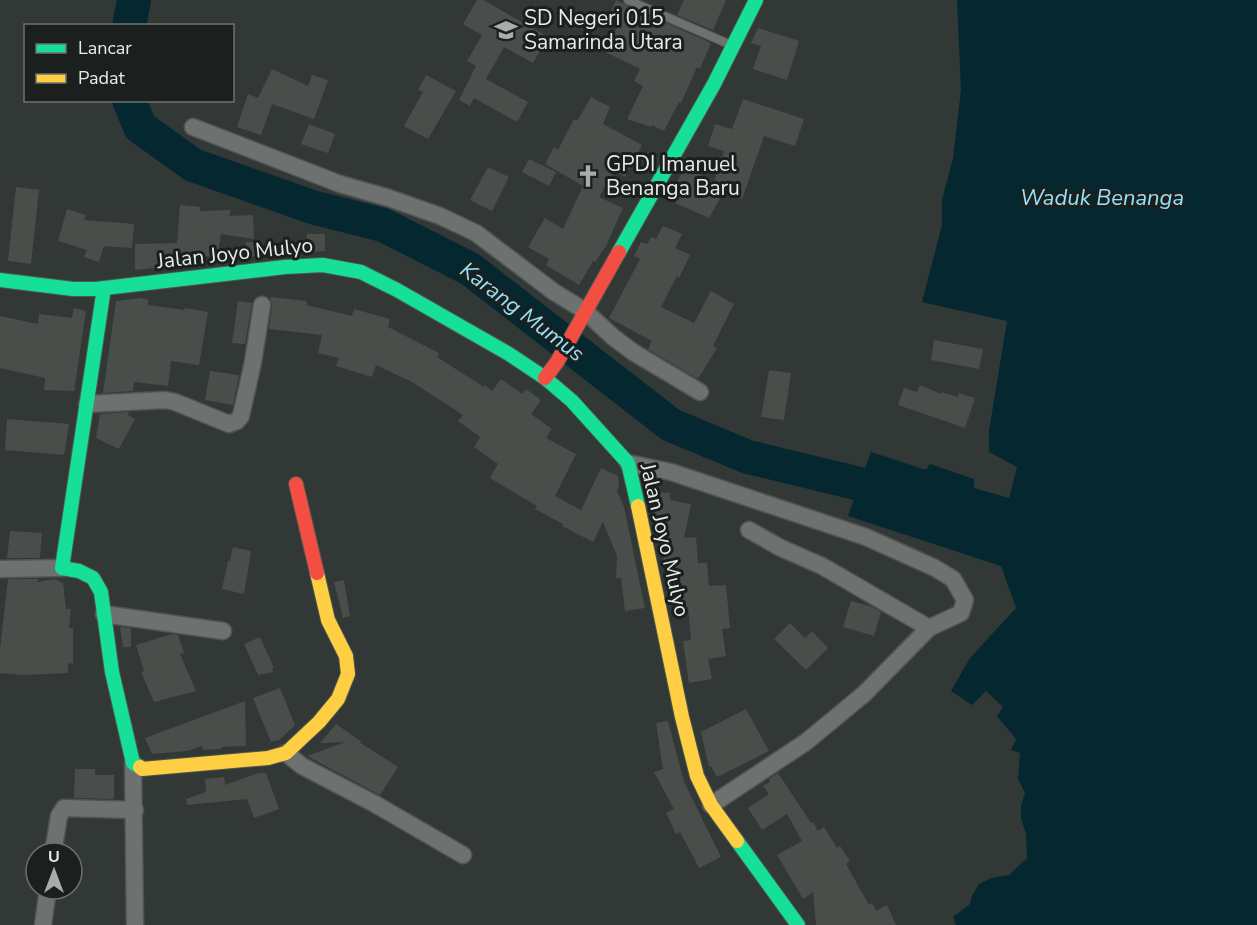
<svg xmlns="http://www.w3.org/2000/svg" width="1257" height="925" font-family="'Nunito Sans',sans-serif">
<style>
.water{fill:#052730}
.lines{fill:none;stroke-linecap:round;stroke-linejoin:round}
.river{stroke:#052730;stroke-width:34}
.building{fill:#4a4e4b}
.lane-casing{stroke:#4f5552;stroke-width:10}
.street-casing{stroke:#4f5552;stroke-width:19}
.fast-casing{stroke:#4f5552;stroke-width:16}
.slow-casing{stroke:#4f5552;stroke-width:16}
.jam-casing{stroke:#4f5552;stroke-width:16}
.lane{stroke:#6d716f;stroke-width:8}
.street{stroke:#6d716f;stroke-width:16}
.fast{stroke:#16e098;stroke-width:14}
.slow{stroke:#ffcf43;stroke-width:14}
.jam{stroke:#f24e42;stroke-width:14}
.labels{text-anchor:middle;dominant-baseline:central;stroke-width:6;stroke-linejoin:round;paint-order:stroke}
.poi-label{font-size:21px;fill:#e6ede9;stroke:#1b201e;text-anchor:start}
.street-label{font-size:21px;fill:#e6ede9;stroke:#1b201e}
.water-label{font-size:22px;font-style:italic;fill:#92e2fa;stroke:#1b201e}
</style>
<rect width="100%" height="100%" fill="#323835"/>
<path class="water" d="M 957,0 L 1257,0 L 1257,925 L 956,925 L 953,917 L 970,904 L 972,896 L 979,884 L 991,878 L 1009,875 L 1027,858 L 1026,833 L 1021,819 L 1021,806 L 1025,793 L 1018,779 L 1020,753 L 1011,750 L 1016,739 L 997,716 L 1003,707 L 986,691 L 972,705 L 951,691 L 970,658 L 1016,608 L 1001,566 L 848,516 L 871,452 L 926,470 L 930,464 L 974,479 L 974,488 L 1009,498 L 1017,467 L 989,452 L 989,431 L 1007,321 L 922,302 L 942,225 L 942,200 L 953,158 L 961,90 Z"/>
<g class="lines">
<path class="river" d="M 129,26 L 134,0
M 129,100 L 140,127 L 193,165 L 312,207 L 383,225 L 470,269 L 671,425 L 748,457 L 860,484"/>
</g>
<path class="building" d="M 477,0 L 483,0 L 548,37 L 533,63 L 504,47 L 486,79 L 528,102 L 517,122 L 474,98 L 470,106 L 459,100 L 476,66 L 467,61 L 482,35 L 463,24 Z
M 616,0 L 711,43 L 700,69 L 697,67 L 681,103 L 679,102 L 664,131 L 652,125 L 651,127 L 627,119 L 643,86 L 634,81 L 640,69 L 605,52 L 621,19 L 610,14 Z
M 684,0 L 726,0 L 713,30 L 677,15 Z
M 758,28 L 799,41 L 787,80 L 753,69 L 761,46 L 751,43 Z
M 272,69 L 308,86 L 312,75 L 328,80 L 314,119 L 272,104 L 261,135 L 237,127 L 248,94 L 258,98 Z
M 426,75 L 456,91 L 428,139 L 404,126 L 423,92 L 418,90 Z
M 591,97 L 610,107 L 603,124 L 642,145 L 625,177 L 614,171 L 599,197 L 623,208 L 606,246 L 595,262 L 593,261 L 579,285 L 546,265 L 549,259 L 528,247 L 545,218 L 563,229 L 583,186 L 545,164 L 554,147 L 558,150 L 574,119 L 577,121 Z
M 743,99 L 804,119 L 795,146 L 764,136 L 742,199 L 723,193 L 709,218 L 675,203 L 682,189 L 675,186 L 685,167 L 714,182 L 724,151 L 708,146 L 715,124 L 732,129 Z
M 309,124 L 335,134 L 328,153 L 301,144 Z
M 529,159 L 556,172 L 549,186 L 522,172 Z
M 488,167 L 509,177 L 492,211 L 470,200 Z
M 16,187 L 39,190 L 31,264 L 8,261 Z
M 180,205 L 200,207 L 200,211 L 231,210 L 229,216 L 253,215 L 254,239 L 221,234 L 217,258 L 195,254 L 195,258 L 174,259 L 174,266 L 135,270 L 135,244 L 177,243 Z
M 67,209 L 86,215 L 84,220 L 134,224 L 132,248 L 104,246 L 99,262 L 84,257 L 87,250 L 58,241 Z
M 663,226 L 682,234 L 675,248 L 690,255 L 679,278 L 677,276 L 661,307 L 694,323 L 711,291 L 734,304 L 713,346 L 717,348 L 698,379 L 648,349 L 652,341 L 609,318 L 640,259 L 634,256 L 641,242 L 647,244 L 651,237 L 656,239 Z
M 307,234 L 325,234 L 325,251 L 306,252 Z
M 246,242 L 260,242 L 260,256 L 244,257 Z
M 270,297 L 307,301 L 306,305 L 352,316 L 354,309 L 390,319 L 388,327 L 439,353 L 437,357 L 484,387 L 485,385 L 492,391 L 501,379 L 522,394 L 526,389 L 541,400 L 531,414 L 552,429 L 546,438 L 576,454 L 555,496 L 581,510 L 601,468 L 618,476 L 619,485 L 617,491 L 624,507 L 645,608 L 625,611 L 621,578 L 616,578 L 617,556 L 603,522 L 593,542 L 562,526 L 563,524 L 535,509 L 537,506 L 490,478 L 498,464 L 474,447 L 480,437 L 458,421 L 463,415 L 412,382 L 376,365 L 372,377 L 336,366 L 339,358 L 318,353 L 322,335 L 269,329 L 272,306 Z
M 140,298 L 148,300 L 148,305 L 184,310 L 185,308 L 208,312 L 199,365 L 171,361 L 168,386 L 134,382 L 133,391 L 103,393 L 116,301 Z
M 238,301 L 252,303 L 245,344 L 232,343 Z
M 74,308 L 86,311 L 74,391 L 44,390 L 45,378 L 0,368 L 0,316 L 38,324 L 39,314 L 72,318 Z
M 934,340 L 983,349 L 979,369 L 931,360 Z
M 769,370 L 791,373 L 784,420 L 761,417 Z
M 210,371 L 239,375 L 233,405 L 205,400 Z
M 920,385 L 941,394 L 941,392 L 958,397 L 959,393 L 975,398 L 965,428 L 898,405 L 904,388 L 917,392 Z
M 129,412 L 128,415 L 135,419 L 119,449 L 96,438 L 100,414 Z
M 7,419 L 69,424 L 64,455 L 5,450 Z
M 652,492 L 670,493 L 670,500 L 691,504 L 684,538 L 696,537 L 698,563 L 707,563 L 709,586 L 726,585 L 730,628 L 722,629 L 726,656 L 708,659 L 712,679 L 689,683 L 683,641 L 691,640 L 688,607 L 676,608 L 675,586 L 669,586 L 652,500 Z
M 10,531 L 42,533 L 40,558 L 7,558 Z
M 233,547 L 251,551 L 244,594 L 222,589 L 228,561 L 230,561 Z
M 8,579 L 38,579 L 38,582 L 54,579 L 63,583 L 66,609 L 71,609 L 69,628 L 73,628 L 73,664 L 68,663 L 68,673 L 23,675 L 0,673 L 0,649 Z
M 344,580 L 350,616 L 343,618 L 334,582 Z
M 851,601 L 873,607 L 881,612 L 874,636 L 843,627 Z
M 790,623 L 805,638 L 812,631 L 828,648 L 806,670 L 774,639 Z
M 120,627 L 131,628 L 131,647 L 123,647 Z
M 172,634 L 178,635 L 184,653 L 180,654 L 196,691 L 154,702 L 141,672 L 144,671 L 136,645 Z
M 260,637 L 274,668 L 272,669 L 273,672 L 258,675 L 244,644 Z
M 280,688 L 295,725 L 279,740 L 271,742 L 253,698 Z
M 245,701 L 246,746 L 221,747 L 221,749 L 203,750 L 202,746 L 187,751 L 152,754 L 145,738 Z
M 746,709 L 769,751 L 717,777 L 711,766 L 709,767 L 701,732 Z
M 668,721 L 684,782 L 721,857 L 699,868 L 680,832 L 676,834 L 666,813 L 674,809 L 654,772 L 663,769 L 656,723 Z
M 336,724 L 362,742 L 359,742 L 398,767 L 380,795 L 307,756 L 346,742 L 320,743 Z
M 75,769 L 95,769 L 95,775 L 114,775 L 114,799 L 74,798 Z
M 259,773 L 266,773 L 279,809 L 254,818 L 247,799 L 187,805 L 186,799 L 206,792 L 205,779 L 224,777 L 225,785 Z
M 778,773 L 811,823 L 813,822 L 818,831 L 824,827 L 837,848 L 840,846 L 850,861 L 846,864 L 869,905 L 872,903 L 876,911 L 887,905 L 896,925 L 816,925 L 813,892 L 803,899 L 777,855 L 802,841 L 787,814 L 762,830 L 748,808 L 769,794 L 763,786 L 770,782 L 769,779 Z"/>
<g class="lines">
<g class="lane-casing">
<path id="lane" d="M 628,0 L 731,45"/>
</g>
<g class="street-casing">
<path id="street" d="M 193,127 L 340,184 L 389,198 L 440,216 L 476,233 L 554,292 L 585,311 L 613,337 L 633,352 L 700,392
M 87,404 L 165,400 L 175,402 L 229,424 L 237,421 L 241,416 L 253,362 L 262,305
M 628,463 L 671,472 L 866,537 L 935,568 L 953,579 L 965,600 L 961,613 L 929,628 L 864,694 L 806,742 L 711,805
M 749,530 L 781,548 L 822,566 L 929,628
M 0,569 L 62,568
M 104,614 L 223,631
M 286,753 L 302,766 L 375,804 L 463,855
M 133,763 L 135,925
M 53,853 L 59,816 L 64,808 L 135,810
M 43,925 L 48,889"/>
</g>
<g class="fast-casing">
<path id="fast" d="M 619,252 L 714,84 L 756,0
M 0,280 L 73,289 L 96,289 L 285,267 L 323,265 L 361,272 L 397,290 L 509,354 L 545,378 L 572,401 L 628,463 L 638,506
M 104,288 L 62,568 L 79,571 L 93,578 L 101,592 L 112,672 L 133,763 L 140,767
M 737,841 L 798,925"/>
</g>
<g class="slow-casing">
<path id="slow" d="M 638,506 L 682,717 L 697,776 L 711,805 L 737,841
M 140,767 L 142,769 L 268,758 L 286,753 L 319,722 L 338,699 L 348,674 L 346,656 L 328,620 L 317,573"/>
</g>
<g class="jam-casing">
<path id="jam" d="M 545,378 L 557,362 L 619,252
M 296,484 L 317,573"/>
</g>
<use href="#lane" class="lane"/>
<use href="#street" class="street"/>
<use href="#fast" class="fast"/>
<use href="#slow" class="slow"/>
<use href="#jam" class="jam"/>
</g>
<defs>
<g id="school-bare" transform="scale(1.8)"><path d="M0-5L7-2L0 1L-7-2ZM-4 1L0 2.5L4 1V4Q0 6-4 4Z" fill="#a7aeaa" stroke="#1b201e" stroke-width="2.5" paint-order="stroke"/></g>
<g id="church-bare" transform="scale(1.8)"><path d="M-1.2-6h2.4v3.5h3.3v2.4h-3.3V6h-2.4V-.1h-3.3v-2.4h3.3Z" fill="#a7aeaa" stroke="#1b201e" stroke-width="2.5" paint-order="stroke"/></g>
</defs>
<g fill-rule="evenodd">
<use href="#school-bare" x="506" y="30"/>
<use href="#church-bare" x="588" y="176"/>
</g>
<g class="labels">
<g class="poi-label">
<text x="524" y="18">SD Negeri 015<tspan x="524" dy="24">Samarinda Utara</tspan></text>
<text x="606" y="164">GPDI Imanuel<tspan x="606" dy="24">Benanga Baru</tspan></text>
</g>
<g class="street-label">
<text transform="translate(235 253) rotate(-6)">Jalan Joyo Mulyo</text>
<text transform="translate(665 540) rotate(77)">Jalan Joyo Mulyo</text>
</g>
<g class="water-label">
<text x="1102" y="198">Waduk Benanga</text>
<text transform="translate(522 312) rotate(37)">Karang Mumus</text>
</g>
</g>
<rect x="24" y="24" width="210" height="78" fill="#1b201e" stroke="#6c726f" stroke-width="1.5"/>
<rect x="36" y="44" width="30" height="9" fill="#16e098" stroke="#6c726f" stroke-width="1.5"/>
<text x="78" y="54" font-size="18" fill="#e6ede9">Lancar</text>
<rect x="36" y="74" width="30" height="9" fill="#ffcf43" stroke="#6c726f" stroke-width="1.5"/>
<text x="78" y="84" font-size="18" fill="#e6ede9">Padat</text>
<g transform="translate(54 871)"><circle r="28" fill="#1b201e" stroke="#6c726f" stroke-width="1.5"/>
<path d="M0-4.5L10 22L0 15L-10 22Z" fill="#a7aeaa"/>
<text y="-9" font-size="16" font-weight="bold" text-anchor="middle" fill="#e6ede9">U</text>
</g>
</svg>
